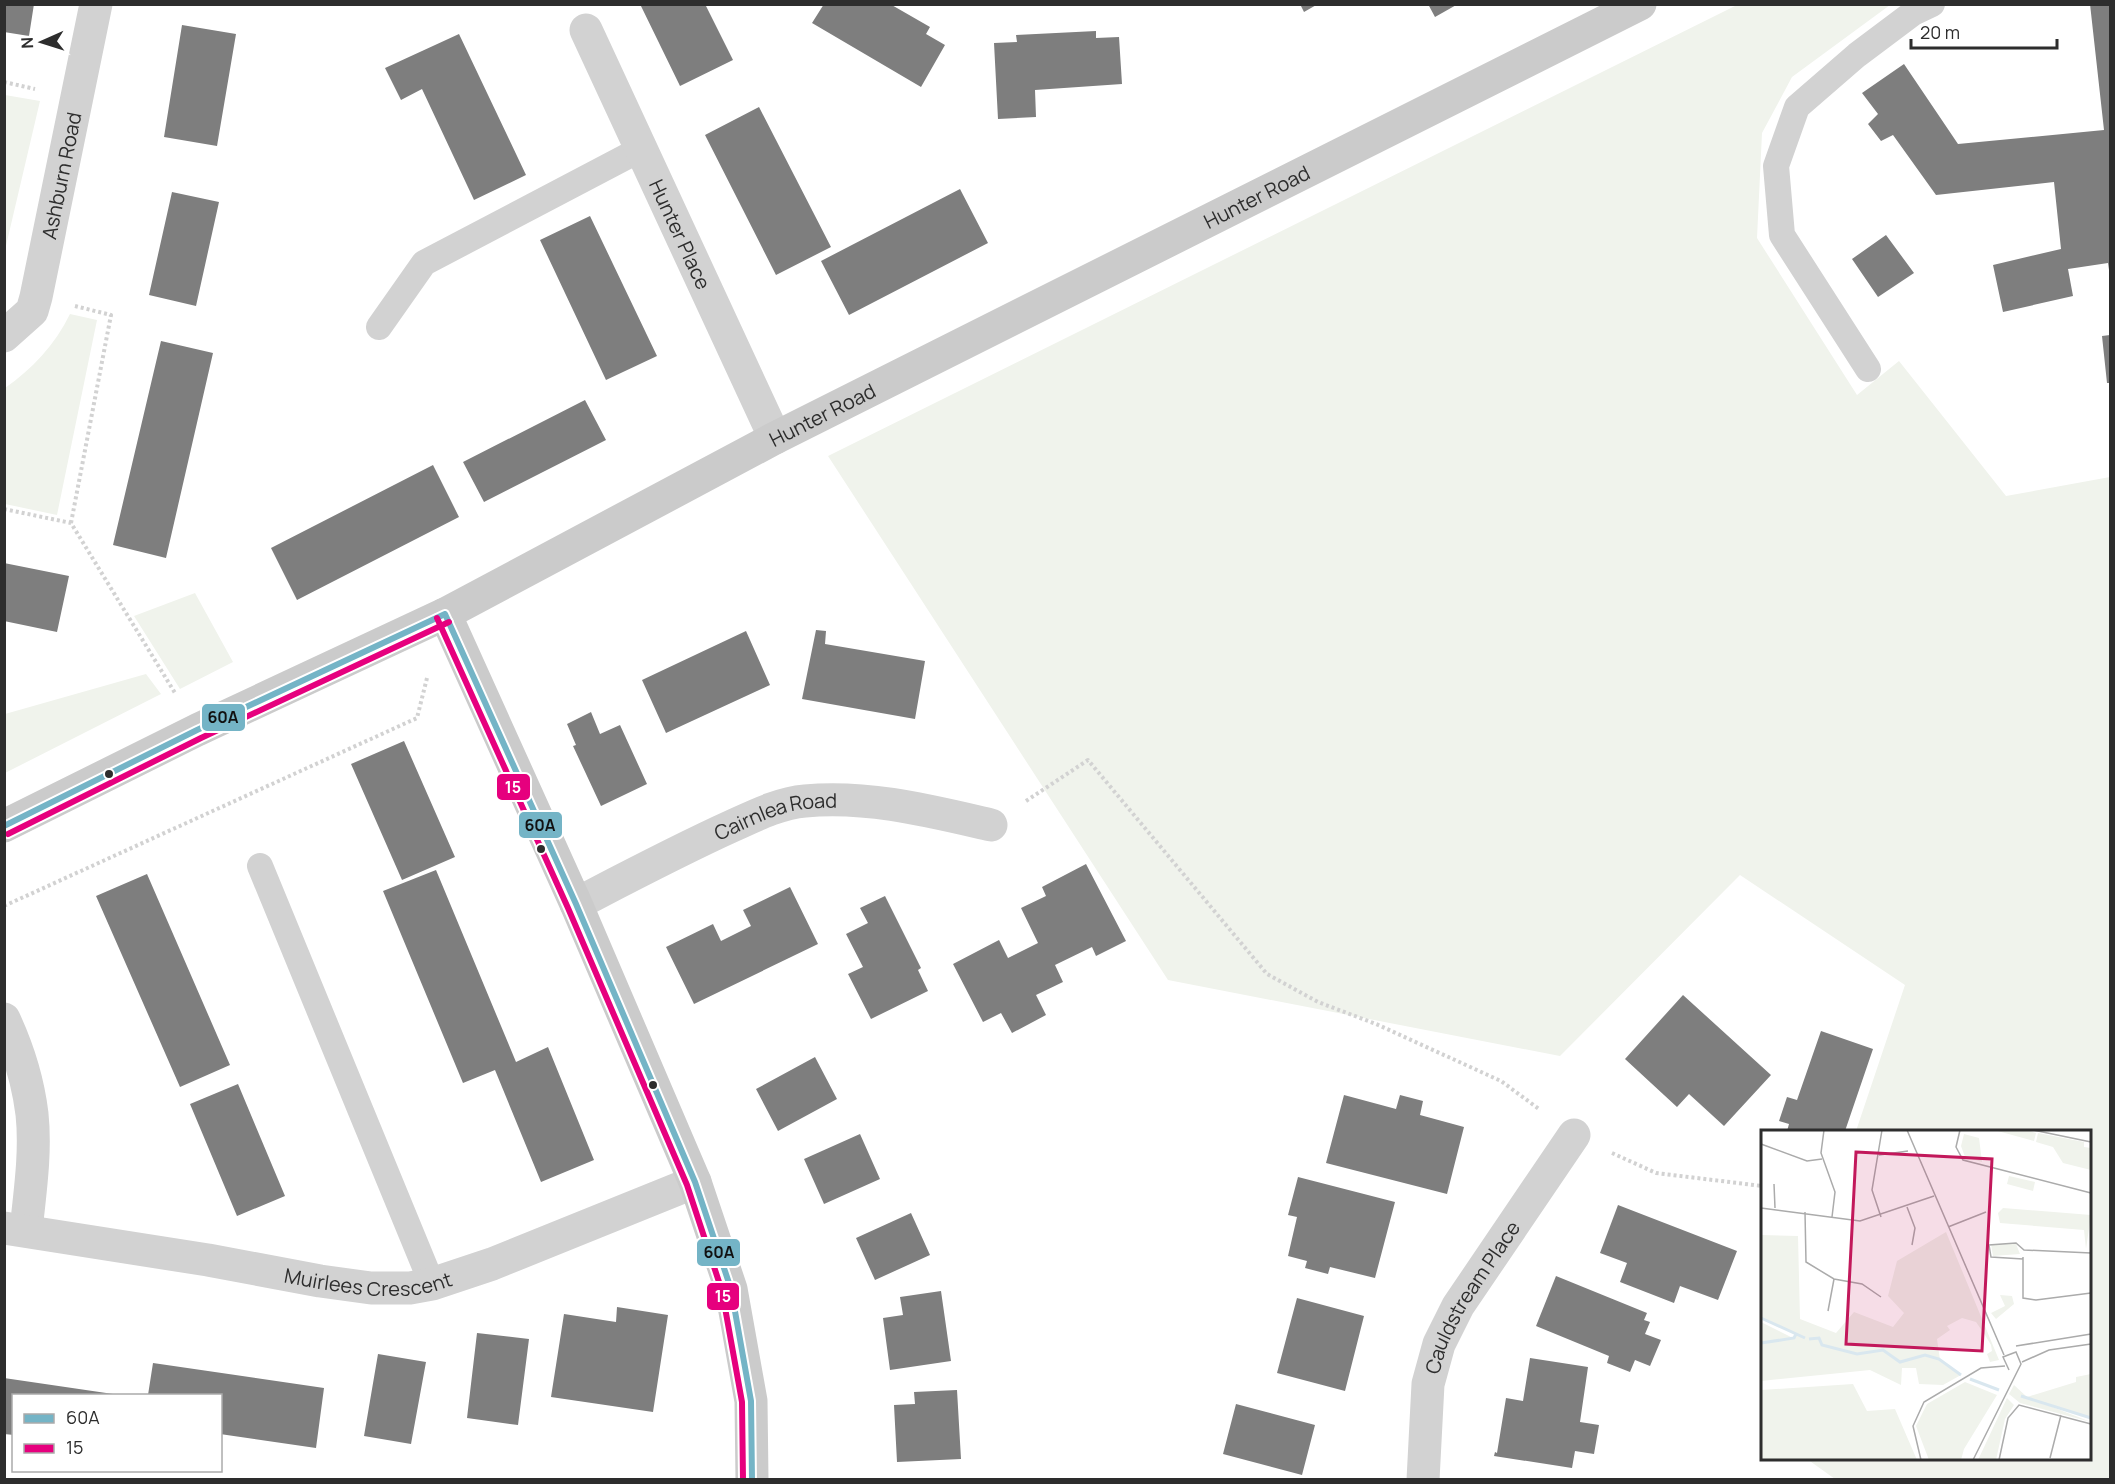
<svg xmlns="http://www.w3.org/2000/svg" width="2115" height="1484" font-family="Manrope,sans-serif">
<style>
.green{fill:#f0f3ec}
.building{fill:#7e7e7e}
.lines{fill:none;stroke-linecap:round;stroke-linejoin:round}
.path{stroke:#d2d2d2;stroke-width:4;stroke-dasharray:3 3;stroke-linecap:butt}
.lane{stroke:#d2d2d2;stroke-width:26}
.street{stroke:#d2d2d2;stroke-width:33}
.secondary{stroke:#cbcbcb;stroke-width:33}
.bus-1-casing{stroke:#fff;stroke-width:10}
.bus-2-casing{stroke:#fff;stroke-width:10}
.bus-1{stroke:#74b4c6;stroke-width:6}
.bus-2{stroke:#e6007e;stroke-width:6}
.bus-dot{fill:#2d2d2d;stroke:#fff;stroke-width:2}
.labels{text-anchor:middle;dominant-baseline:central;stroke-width:6;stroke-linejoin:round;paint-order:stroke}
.street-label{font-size:20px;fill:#2d2d2d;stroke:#fff}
.inset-river{fill:none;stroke:#d9e7ef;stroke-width:3}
.inset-road{fill:none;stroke:#ababab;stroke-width:1.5}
.view{fill:#c2185b;fill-opacity:0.15;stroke:#c2185b;stroke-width:3}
.inset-edge{fill:none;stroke:#2d2d2d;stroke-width:3}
.line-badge{stroke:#fff;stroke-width:2}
.badge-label{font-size:16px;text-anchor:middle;font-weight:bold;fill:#fff}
.pale-badge-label{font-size:16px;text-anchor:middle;font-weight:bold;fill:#111}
</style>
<rect width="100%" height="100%" fill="#fff"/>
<path class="green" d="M 1737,5 L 1890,5 L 1792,77 L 1762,133 L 1757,238 L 1857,395 L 1899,361 L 2006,496 L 2110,477 L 2110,1479 L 1835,1479 L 1807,1459 L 2090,1458 L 2090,1132 L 1856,1131 L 1905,985 L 1740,875 L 1560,1056 L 1168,980 L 828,456 Z
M 5,95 L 40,101 L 5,250 L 4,95 Z
M 70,314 L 97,320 L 57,515 L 5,504 L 5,388 C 32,369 55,345 70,314 Z
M 195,593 L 233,662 L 180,689 L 134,616 Z
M 146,674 L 161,694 L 5,773 L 5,714 Z"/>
<path class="building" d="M 4,4 L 34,4 L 29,36 L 4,32 Z
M 640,4 L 705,4 L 733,60 L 680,86 Z
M 824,4 L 890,4 L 930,27 L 926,34 L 945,45 L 921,87 L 812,23 Z
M 1300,4 L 1318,4 L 1304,12 Z
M 1428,4 L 1458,4 L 1435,17 Z
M 2090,4 L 2110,4 L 2110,270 L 2109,270 L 2108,263 L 2068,269 L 2073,296 L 2003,312 L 1993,265 L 2061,249 L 2054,182 L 1936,195 L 1893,135 L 1881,141 L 1868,124 L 1878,114 L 1862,93 L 1904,64 L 1958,144 L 2104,130 Z
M 182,25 L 236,34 L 217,146 L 164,137 Z
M 1096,31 L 1096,38 L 1119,37 L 1122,84 L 1035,90 L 1036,117 L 998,119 L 994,43 L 1017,42 L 1016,35 Z
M 459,34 L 526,175 L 474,200 L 422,89 L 401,100 L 385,68 Z
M 759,107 L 831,247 L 776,275 L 705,135 Z
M 960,189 L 988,243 L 849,315 L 821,261 Z
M 172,192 L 219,202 L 196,306 L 149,295 Z
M 590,216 L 657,356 L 606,380 L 540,240 Z
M 1886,235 L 1914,273 L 1878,297 L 1852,259 Z
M 2110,335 L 2110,383 L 2107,383 L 2102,336 Z
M 161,341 L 213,353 L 166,558 L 113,545 Z
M 585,400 L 606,440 L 484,502 L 463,462 Z
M 433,465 L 459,517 L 297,600 L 271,548 Z
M 4,563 L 69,576 L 57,632 L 4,621 Z
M 816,630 L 826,631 L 825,644 L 925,661 L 915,719 L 802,699 Z
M 746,631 L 770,685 L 666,733 L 642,680 Z
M 591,712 L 600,734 L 620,725 L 647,784 L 601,806 L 573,746 L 576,745 L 567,724 Z
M 404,741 L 455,857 L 402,880 L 351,764 Z
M 1086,864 L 1126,941 L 1096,956 L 1092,947 L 1055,965 L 1063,982 L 1036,995 L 1046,1015 L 1012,1033 L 1001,1013 L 983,1022 L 953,964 L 999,940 L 1008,958 L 1038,943 L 1021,908 L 1046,896 L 1042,887 Z
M 436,870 L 516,1062 L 548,1047 L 594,1160 L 541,1182 L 495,1070 L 463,1083 L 383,891 Z
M 147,874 L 230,1065 L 180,1087 L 96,896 Z
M 790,887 L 818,944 L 694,1004 L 666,947 L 713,924 L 721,941 L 751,926 L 743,910 Z
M 885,896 L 921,968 L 918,970 L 928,991 L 871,1019 L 848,974 L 863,967 L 846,934 L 868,923 L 860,908 Z
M 1683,995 L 1771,1075 L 1724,1126 L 1689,1094 L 1677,1107 L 1625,1059 Z
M 1821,1031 L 1873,1049 L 1845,1131 L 1787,1131 L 1789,1124 L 1779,1121 L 1787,1097 L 1797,1100 Z
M 815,1057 L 837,1099 L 778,1131 L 756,1089 Z
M 238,1084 L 285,1196 L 237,1216 L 190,1104 Z
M 1344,1095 L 1396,1109 L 1400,1095 L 1423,1101 L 1420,1115 L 1464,1127 L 1447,1194 L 1326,1163 Z
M 860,1134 L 880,1179 L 824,1204 L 804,1159 Z
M 1298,1177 L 1395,1202 L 1375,1278 L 1330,1267 L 1328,1274 L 1305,1268 L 1307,1261 L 1288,1256 L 1297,1217 L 1288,1215 Z
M 1618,1205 L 1737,1251 L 1718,1300 L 1680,1286 L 1674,1303 L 1620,1282 L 1627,1263 L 1600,1253 Z
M 911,1213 L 930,1255 L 875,1280 L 856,1238 Z
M 1556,1276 L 1647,1313 L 1644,1320 L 1650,1322 L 1645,1334 L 1661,1340 L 1650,1366 L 1635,1360 L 1630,1372 L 1607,1363 L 1609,1356 L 1536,1326 Z
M 941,1291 L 951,1361 L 890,1370 L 883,1318 L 903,1315 L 900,1297 Z
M 1297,1298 L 1364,1316 L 1345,1391 L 1277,1373 Z
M 617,1307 L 668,1315 L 653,1412 L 551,1397 L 564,1314 L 616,1322 Z
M 477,1333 L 529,1339 L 518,1425 L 467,1418 Z
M 378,1354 L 426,1362 L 411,1444 L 364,1436 Z
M 1530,1358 L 1588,1367 L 1580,1422 L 1599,1425 L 1594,1454 L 1575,1451 L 1572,1468 L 1494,1456 L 1495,1452 L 1497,1453 L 1506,1398 L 1523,1401 Z
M 153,1363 L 324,1388 L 316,1448 L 220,1434 L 220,1395 L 148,1395 Z
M 4,1378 L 113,1394 L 112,1395 L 14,1395 L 14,1435 L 4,1434 Z
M 957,1390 L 961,1459 L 897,1462 L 894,1405 L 915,1404 L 914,1392 Z
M 1236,1404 L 1315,1425 L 1302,1475 L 1223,1454 Z"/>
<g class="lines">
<path class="path" d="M 4,82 L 35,89
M 4,509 L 71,523 L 175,693
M 71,523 L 111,315 L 75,306
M 1026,801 L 1088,760 L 1267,974 L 1318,1002 L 1376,1024 L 1501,1081 L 1539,1109
M 4,906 L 417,718 L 427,678
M 1612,1153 L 1656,1173 L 1762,1186"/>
<path class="lane" d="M 379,327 L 424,263 L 641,149
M 1868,369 L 1782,235 L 1776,166 L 1797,107 L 1857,55 L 1913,13 L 1932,4
M 260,866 L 432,1284"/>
<g class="street">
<path id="s1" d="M 586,30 L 775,438"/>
<path id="s2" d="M 4,336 L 32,311 L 36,297 L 96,4"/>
<path id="s3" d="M 576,904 C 628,877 679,850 732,826 C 754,816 780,803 805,801 C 868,795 930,811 991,825"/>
<path d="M 4,1019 C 18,1049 28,1081 32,1114 C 36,1152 30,1192 26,1230"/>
<path id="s4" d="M 4,1228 L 208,1260 L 320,1281 L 371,1288 L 410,1288 L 432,1284 L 492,1264 L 695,1182"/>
<path id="s5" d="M 1423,1480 L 1428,1384 L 1439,1344 L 1458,1306 L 1574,1135"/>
</g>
<g class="secondary">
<path d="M 445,614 L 576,904 L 695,1182 L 731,1289 L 751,1401 L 752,1480"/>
<path id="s6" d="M 4,826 L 197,730 L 445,614 L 775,438 L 1640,4"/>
</g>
<g class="bus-1-casing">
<path id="bus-1" d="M 445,614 L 576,904 L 695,1182 L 731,1289 L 751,1401 L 752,1480
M 4,826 L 197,730 L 445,614"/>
</g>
<g class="bus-2-casing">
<path id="bus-2" d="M 437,618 L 568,908 L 687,1185 L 722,1291 L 742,1402 L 743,1480
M 8,834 L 201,738 L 449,622"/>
</g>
<use href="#bus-1" class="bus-1"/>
<use href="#bus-2" class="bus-2"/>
</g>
<g class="bus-dot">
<circle cx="109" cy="774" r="5"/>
<circle cx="541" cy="849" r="5"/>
<circle cx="653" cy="1085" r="5"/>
</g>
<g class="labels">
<g class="street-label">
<text stroke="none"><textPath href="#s2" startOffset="176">Ashburn Road</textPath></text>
<text stroke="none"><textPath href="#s6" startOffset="1402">Hunter Road</textPath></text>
<text stroke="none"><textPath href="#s1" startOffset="225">Hunter Place</textPath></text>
<text stroke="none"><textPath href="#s6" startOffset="916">Hunter Road</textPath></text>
<text stroke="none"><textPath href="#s3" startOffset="220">Cairnlea Road</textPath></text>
<text stroke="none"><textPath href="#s4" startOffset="369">Muirlees Crescent</textPath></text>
<text stroke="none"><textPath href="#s5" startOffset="194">Cauldstream Place</textPath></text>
</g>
</g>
<g transform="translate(1761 1130)">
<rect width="330" height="330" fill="#fff"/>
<path d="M 233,0 L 266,0 L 275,3 L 273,11 ZM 277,3 L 323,12 L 323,17 L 330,18 L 330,40 L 302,33 L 292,17 L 275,12 ZM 203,4 L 218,8 L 221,32 L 204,27 L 200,16 ZM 248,46 L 274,52 L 272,61 L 246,54 ZM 242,78 L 330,85 L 325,119 L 323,100 L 239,93 L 237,83 ZM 185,102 L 238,230 L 229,232 L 226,224 L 231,221 L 230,215 L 224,205 L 215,192 L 201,188 L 186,196 L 189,200 L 176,209 L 179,230 L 200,245 L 182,255 L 158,254 L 155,238 L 141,238 L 140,255 L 109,240 L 0,251 L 0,192 L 32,208 L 34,204 L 0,187 L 0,105 L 37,106 L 39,189 L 75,203 L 93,182 L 132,197 L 143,183 L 127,166 L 136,131 ZM 230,114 L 255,114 L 259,124 L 232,126 ZM 239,165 L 251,166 L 253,174 L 235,189 L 230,183 L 244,176 ZM 330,244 L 330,287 L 281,273 L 330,292 L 259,273 L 248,264 L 253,255 L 266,267 L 315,252 L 315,247 ZM 204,252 L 236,265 L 203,319 L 200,330 L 168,330 L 155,296 L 166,274 ZM 92,254 L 106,281 L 134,279 L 156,330 L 0,330 L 0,260 ZM 246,268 L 253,275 L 244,289 L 235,330 L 217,330 Z" fill="#f0f3ec"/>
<path class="inset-river" d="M 0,188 L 44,208M 48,209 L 58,208 L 61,215 L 96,224 L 122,220 L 139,232 L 164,225 L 178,229 L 200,245M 0,213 L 33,208 L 35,204M 209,249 L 238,260M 260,266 L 330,288"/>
<path class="inset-road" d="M 63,0 L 60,23 L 74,62 L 71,87M 146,0 L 243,225M 199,0 L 195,17 L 202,30 L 330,63M 272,0 L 330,12M 0,14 L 46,31 L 61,29M 118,25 L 147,21M 13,54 L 14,78M 146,77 L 154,98 L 151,115M 0,78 L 99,91 L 173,66M 44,82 L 45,132 L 73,149 L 101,154 L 120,167M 120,87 L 111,60 L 121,0M 187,97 L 225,82M 262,127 L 262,168 L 275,170 L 330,163M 262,129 L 230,127 L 228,115 L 255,113 L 263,120 L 330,123M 67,181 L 73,149M 255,216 L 330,204M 261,232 L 288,220 L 330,214M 289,328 L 300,285M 160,330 L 152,296 L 163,272 L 220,238 L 244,236M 212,330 L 260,234 L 255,222 L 242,227 L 248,240M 238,330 L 247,288 L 258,275 L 330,294"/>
<path class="view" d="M 95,22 L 231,29 L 221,221 L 85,214 Z"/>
<rect width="330" height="330" class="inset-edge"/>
</g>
<g class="line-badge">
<rect x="201" y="703" width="45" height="29" rx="6" fill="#74b4c6"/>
<rect x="496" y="773" width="35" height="28" rx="6" fill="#e6007e"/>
<rect x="518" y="811" width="45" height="28" rx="6" fill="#74b4c6"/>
<rect x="696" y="1238" width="45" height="29" rx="6" fill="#74b4c6"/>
<rect x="706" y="1282" width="34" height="29" rx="6" fill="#e6007e"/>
</g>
<g class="badge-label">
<text x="513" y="793">15</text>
<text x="723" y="1302">15</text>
</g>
<g class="pale-badge-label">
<text x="223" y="723">60A</text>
<text x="540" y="831">60A</text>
<text x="719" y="1258">60A</text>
</g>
<rect width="2115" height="1484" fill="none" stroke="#2d2d2d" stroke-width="12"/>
<rect x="12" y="1394" width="210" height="78" fill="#ffffff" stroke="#ababab" stroke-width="1.5"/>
<rect x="24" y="1414" width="30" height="9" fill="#74b4c6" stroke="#ababab" stroke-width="1.5"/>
<text x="66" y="1424" font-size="18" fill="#2d2d2d">60A</text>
<rect x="24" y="1444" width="30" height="9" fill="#e6007e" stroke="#ababab" stroke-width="1.5"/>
<text x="66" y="1454" font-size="18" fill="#2d2d2d">15</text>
<g transform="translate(42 42) rotate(267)" stroke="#ffffff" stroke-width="4.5" paint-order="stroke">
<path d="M0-4.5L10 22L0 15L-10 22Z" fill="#2d2d2d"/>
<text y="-9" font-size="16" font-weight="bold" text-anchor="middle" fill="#2d2d2d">N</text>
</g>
<path d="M1911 39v9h146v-9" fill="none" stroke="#2d2d2d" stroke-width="3"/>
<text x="1920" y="39" font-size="18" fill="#2d2d2d" stroke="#ffffff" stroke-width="4.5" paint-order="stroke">20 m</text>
</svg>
